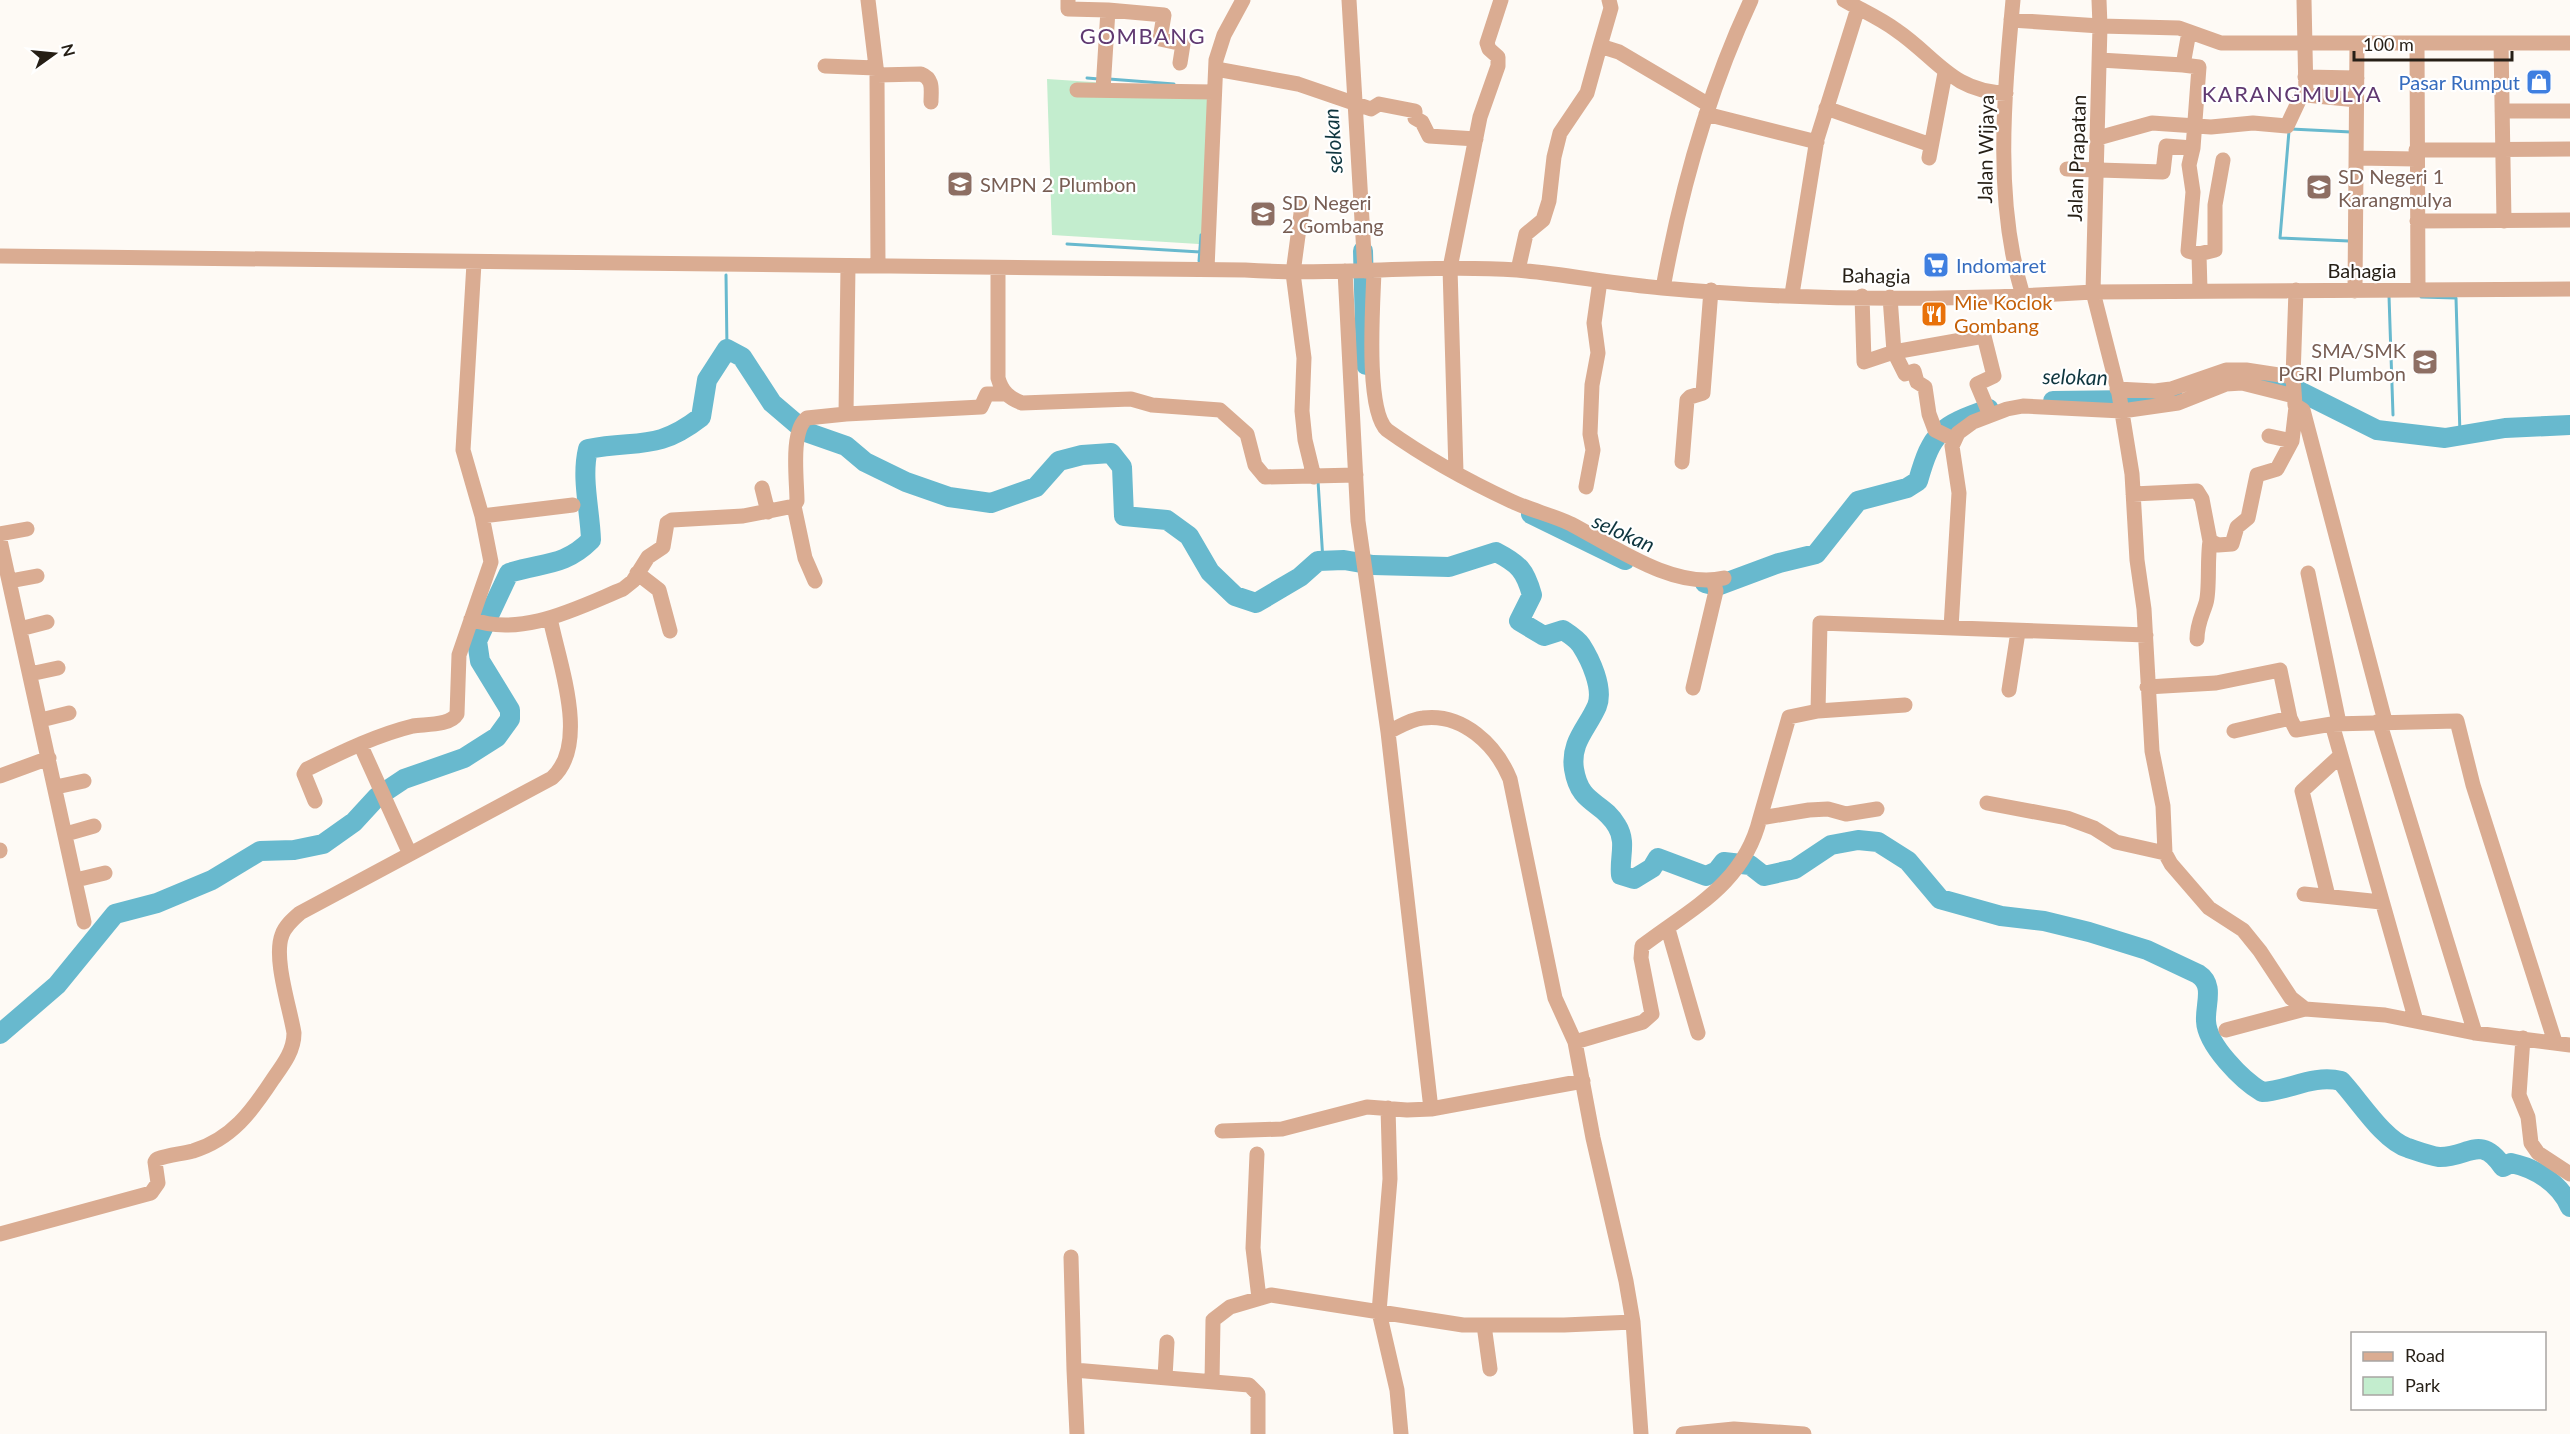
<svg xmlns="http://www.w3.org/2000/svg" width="2570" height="1434" font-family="Lato,sans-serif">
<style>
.green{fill:#c3edce}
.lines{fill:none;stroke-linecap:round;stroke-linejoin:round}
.stream{stroke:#68b9ce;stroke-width:3}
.river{stroke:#68b9ce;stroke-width:20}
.minor{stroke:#daac92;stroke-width:15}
.labels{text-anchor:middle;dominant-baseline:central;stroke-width:4.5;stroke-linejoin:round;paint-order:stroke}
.shop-label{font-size:20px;fill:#366cbe;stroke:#fff;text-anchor:end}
.street-label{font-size:20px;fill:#261f16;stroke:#fff}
.education-label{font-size:20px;fill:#785e54;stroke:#fff;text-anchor:start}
.food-label{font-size:20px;fill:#c56008;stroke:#fff;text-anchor:start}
.water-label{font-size:21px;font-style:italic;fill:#0f363f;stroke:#fff}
.quarter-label{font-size:22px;letter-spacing:1.5px;fill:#603971;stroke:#fff}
</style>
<rect width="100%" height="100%" fill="#fefaf5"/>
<path class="green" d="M 1047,79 L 1213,90 L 1215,245 L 1052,235 Z"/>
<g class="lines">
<path class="stream" d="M 1087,78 L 1099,79
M 1109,79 L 1174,84
M 2291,129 L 2351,132
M 2289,131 L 2280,238 L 2349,241
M 1201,235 L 1199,261 L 1202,261
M 1067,244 L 1200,252
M 726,275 L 727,349
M 2389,296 L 2393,415
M 2421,297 L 2456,298 L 2460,435
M 1318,481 L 1323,561"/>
<path class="river" d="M 1363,251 L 1366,365
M 2239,374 L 2299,391 L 2377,430 L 2445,438 L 2505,428 L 2570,425
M 2053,401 L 2135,400 L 2172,393
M 1531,514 L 1625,560
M 1705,583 L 1717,586 L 1779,563 L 1816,554 L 1858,501 L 1907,488 L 1918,481 C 1932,432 1940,426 1989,409
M 0,1034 L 57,985 L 115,914 L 157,903 L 212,880 L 260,851 L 294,850 L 323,844 L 354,822 L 377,797 L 404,779 L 464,758 L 497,737 L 510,719 L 510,710 L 480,661 L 477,641 L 509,573 C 543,562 564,567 591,540 C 590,510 581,478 588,449 C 638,439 656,452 701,417 L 707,380 L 727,349 L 742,357 L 772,403 L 806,432 L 846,446 L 865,462 L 906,482 L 949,497 L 991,503 L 1036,487 L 1059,461 L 1082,455 L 1111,453 L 1122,467 L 1124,516 L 1167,520 L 1189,536 L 1210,572 L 1235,596 L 1256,603 L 1300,577 L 1318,561 L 1344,560 L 1373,565 L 1449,567 L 1496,552 C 1519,564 1525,570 1532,595 L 1519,621 L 1544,636 L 1563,630 C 1569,634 1577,639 1581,645 C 1590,659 1604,688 1597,706 C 1587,729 1570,742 1574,769 C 1580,806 1602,800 1617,826 C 1627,842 1619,858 1621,875 L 1634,879 L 1652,868 L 1658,858 L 1706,876 L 1717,871 L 1724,862 L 1750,865 L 1764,876 L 1795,869 L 1831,845 L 1858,840 L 1878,842 L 1908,861 L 1940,899 L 2001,916 L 2044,921 L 2089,932 L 2147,950 L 2198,974 C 2215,985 2205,1004 2206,1021 C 2207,1045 2242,1080 2262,1092 C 2288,1091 2313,1074 2341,1081 C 2359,1100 2384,1141 2408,1148 C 2417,1151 2430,1156 2439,1157 C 2468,1158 2480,1133 2503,1167 L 2511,1163 C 2535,1168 2560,1183 2570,1207"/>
<path class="minor" d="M 868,0 L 877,75 L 878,266
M 1068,0 L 1068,9 L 1108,10 L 1103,90
M 1349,0 L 1365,271
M 1609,0 L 1611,8 L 1600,46 L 1619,52 L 1709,105
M 1844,0 C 1861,10 1880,18 1896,30 C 1936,57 1952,92 2006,93
M 2013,0 C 2004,98 1994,201 2023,296
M 2099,0 L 2100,26 L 2179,28 L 2221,43 L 2570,43
M 2304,0 L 2306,95 L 2357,100
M 1108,10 L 1164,15 L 1160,39 L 1183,44 L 1180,63
M 2011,20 L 2100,26 L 2093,292 L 2119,394 L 2132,474 L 2137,560 L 2144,609 L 2152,751 L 2163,806 L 2165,853 L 2171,864 L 2209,908 L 2243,930 L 2260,951 L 2291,998 L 2305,1009 L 2385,1015 L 2475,1033 L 2570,1045
M 2189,32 L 2183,65 L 2199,67 L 2193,148 L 2189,165 L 2193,192 L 2188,251 L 2199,254 L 2200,290
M 2417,43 L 2418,290
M 2501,43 L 2504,221
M 2100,60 L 2183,65
M 825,66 L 876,68
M 1216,69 L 1298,84 L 1371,109 L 1379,104 L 1415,111 L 1415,118 L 1422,122 L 1429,136 L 1476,139
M 877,75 L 921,74 C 934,79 931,90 931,102
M 2305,77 L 2357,78
M 1077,90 L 1214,92
M 1826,108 L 1931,145
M 2502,111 L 2570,111
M 1706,114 L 1817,142
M 2098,138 L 2152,123 L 2211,127 L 2253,123 L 2287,126 L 2301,96 L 2306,95
M 2416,150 L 2570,149
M 1929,158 L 1945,73
M 2357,158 L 2416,159
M 2067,169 L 2163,172 L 2166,146 L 2193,148
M 1302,206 L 1293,273 L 1304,358 L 1302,411 L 1305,440 L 1314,477
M 2417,221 L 2570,220
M 2199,254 L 2215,250 L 2215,205 L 2223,160
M 0,256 L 1245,270 C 1336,276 1426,264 1517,270 C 1565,274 1613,284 1662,288 C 1804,301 1950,301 2093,292 L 2570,289
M 998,268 L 998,378 C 1002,392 1009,398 1022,403 L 1131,399 L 1152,405 L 1220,410 L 1247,434 L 1255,465 L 1265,477 L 1356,475
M 1207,269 L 1216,60 L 1224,35 L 1243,0
M 1518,270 L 1526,234 L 1543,220 L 1549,201 L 1554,157 L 1560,133 L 1587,93 L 1600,46
M 1345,271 L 1358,521 L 1388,732 L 1431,1109
M 1374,271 C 1373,303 1365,410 1387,430 C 1426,458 1468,481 1511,501 C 1530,510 1552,515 1571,524 C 1613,546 1674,590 1724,578
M 1663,288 C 1681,189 1708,92 1751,0
M 2296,290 L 2293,377 L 2295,405 L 2303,410 L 2308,429 L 2385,721
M 2355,291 L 2357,43
M 1792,294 L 1817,139 L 1858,8
M 1862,296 L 1864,362 L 1894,352 L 1905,374 L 1914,371 L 1917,382 L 1925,387 L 1929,414 L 1935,430 L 1953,439
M 1890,297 L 1894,352 L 1984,336 L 1994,376 L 1977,384 L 1990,415
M 2117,389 L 2155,391 L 2171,389 L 2226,370 L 2246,370 L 2293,377
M 846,414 L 981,407 L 987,394 L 1006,394
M 2269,436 L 2292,441
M 1682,462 L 1687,400 L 1690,397 L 1703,393 L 1711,290
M 1456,472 L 1450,268 L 1480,117 L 1498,66 L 1498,57 L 1489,49 L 1487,43 L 1501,0
M 1586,487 L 1593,450 L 1590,434 L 1592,385 L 1598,353 L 1594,323 L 1600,281
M 762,488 L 768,512
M 2133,494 L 2197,491 L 2202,499 L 2210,541 L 2218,545 L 2232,544 L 2237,527 L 2248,518 L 2257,475 L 2277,469 L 2292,441 L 2296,407
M 794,506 L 805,558 L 815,581
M 482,516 L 573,505
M 0,534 L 27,529
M 0,540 L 84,922
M 637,573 L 659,590 L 670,631
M 2308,573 L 2339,723
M 10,581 L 37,576
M 471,619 C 521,638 577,608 623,589 L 633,581 L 648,557 L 663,547 L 667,523 L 672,520 L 743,516 L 794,506 L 797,501 C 797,480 790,431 807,418 L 846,414 L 848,266
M 1951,628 L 1959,493 L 1952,446 L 1958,433 L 1973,422 L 2007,409 L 2023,406 L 2122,411 L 2178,403 L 2226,384 L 2242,383 L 2294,396
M 20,629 L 47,622
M 2197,639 C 2197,624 2202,616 2206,603 C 2210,591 2207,559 2210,541
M 30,674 L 58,668
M 2147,687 L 2216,683 L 2280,670 L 2290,718 L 2296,730 L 2332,724 L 2457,721 L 2473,785 L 2555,1042
M 1693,688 L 1716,591 L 1713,580
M 2009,690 L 2018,632
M 1818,711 L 1820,623 L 2146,635
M 41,720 L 69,713
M 2379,721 L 2475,1033
M 2332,724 L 2416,1021
M 2234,731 L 2290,718
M 1388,732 C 1399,727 1411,719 1423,718 C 1463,713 1496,745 1510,779 L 1555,998 L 1575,1042 L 1593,1138 L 1626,1281 L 1633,1322 L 1641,1434
M 361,746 L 409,852
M 0,776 L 49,758
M 56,787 L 84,781
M 315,801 L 304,774 L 307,769 C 340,753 376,735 413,726 C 425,724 450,726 457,714 L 459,655 L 491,562 L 482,516 L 463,450 L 474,263
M 1987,803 L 2067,818 L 2094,828 L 2116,842 L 2165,853
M 1760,818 L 1789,717 L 1818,711 L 1905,705
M 66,834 L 94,826
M 0,850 L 0,851
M 76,880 L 105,873
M 2304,894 L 2381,902
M 2328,896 L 2302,791 L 2340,756
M 1668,929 L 1698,1033
M 2226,1030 L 2305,1009
M 2523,1038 L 2519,1095 L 2528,1117 L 2531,1143 L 2538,1153 L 2570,1174
M 1575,1042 L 1643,1022 L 1652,1014 L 1641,958 L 1642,946 C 1692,908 1744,884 1760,818 L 1809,810 L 1828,809 L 1846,814 L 1877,809
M 1388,1108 L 1390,1179 L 1379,1312 L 1397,1390 L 1401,1434
M 1222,1131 L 1282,1129 L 1367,1107 L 1407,1110 L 1431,1109 L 1583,1081
M 1257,1154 L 1253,1248 L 1259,1298
M 0,1234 L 151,1193 L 158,1183 L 155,1162 L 157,1159 C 169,1155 181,1154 193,1151 C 232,1139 252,1111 273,1079 C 283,1065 294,1051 294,1033 C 290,1008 273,958 282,935 C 285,926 293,919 300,913 L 552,778 C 590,744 559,663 550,618
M 1071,1257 L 1074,1370
M 1484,1325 L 1490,1369
M 1165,1377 L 1167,1342
M 1212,1382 L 1213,1320 L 1230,1307 L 1271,1295 L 1463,1325 L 1564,1325 L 1633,1322
M 1077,1434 L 1074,1370 L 1249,1385 L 1258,1394 L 1258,1434
M 1683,1434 L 1734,1429 L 1804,1434"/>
</g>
<defs>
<g id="shop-square" transform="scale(1.35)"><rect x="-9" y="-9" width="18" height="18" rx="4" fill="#3f7fe0" stroke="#fff"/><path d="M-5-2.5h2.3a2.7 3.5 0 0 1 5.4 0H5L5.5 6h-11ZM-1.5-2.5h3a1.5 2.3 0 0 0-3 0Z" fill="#fff"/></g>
<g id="school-square" transform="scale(1.35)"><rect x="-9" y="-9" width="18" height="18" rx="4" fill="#8d6e63" stroke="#fff"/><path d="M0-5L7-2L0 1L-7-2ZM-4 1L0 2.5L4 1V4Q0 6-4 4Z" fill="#fff"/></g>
<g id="supermarket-square" transform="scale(1.35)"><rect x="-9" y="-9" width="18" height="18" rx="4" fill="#3f7fe0" stroke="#fff"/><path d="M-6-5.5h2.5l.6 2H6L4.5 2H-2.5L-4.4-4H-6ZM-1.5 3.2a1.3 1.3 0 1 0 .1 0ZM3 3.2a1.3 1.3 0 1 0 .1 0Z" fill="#fff"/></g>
<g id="restaurant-square" transform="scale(1.35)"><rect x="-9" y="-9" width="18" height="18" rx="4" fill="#e8710a" stroke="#fff"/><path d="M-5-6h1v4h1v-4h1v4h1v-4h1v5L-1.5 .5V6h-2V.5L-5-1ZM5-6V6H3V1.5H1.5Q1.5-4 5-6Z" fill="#fff"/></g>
</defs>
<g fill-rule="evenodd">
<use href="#shop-square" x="2539" y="82"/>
<use href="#school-square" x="960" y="184"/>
<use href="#school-square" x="2319" y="187"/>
<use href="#school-square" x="1263" y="214"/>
<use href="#supermarket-square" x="1936" y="265"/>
<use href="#restaurant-square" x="1934" y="314"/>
<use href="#school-square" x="2425" y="362"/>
</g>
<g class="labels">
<g class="shop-label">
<text x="2520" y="82">Pasar Rumput</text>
<text x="1956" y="265" text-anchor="start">Indomaret</text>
</g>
<g class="street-label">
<text transform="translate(1985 149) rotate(-89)">Jalan Wijaya</text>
<text transform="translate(2076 158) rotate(-88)">Jalan Prapatan</text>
<text x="2362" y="270">Bahagia</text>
<text transform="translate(1876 275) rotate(1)">Bahagia</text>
</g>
<g class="education-label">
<text x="2338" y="176">SD Negeri 1<tspan x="2338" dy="23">Karangmulya</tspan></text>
<text x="980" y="184">SMPN 2 Plumbon</text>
<text x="1282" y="202">SD Negeri<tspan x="1282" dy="23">2 Gombang</tspan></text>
<text x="2406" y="350" text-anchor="end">SMA/SMK<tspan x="2406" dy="23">PGRI Plumbon</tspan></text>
</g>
<g class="food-label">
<text x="1954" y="302">Mie Koclok<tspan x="1954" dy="23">Gombang</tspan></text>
</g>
<g class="water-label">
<text transform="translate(1332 141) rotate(-94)">selokan</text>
<text transform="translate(2075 376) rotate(1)">selokan</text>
<text transform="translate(1624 532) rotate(24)">selokan</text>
</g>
<g class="quarter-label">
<text x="1143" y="35">GOMBANG</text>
<text x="2292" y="93">KARANGMULYA</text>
</g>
</g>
<rect x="2351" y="1332" width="195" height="78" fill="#ffffff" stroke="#a8a5a2" stroke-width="1.5"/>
<rect x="2363" y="1352" width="30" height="9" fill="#daac92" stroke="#a8a5a2" stroke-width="1.5"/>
<text x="2405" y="1362" font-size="18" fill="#261f16">Road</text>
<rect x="2363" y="1377" width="30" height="18" fill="#c3edce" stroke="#a8a5a2" stroke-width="1.5"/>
<text x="2405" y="1392" font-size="18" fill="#261f16">Park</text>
<g transform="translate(54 54) rotate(75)" stroke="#ffffff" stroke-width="4.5" paint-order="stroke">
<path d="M0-4.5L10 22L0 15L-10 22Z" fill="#261f16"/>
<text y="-9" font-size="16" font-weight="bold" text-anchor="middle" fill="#261f16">N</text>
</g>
<path d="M2354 51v9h158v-9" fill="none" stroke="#261f16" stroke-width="3"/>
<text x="2363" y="51" font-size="18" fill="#261f16" stroke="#ffffff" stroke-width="4.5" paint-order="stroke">100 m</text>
</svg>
